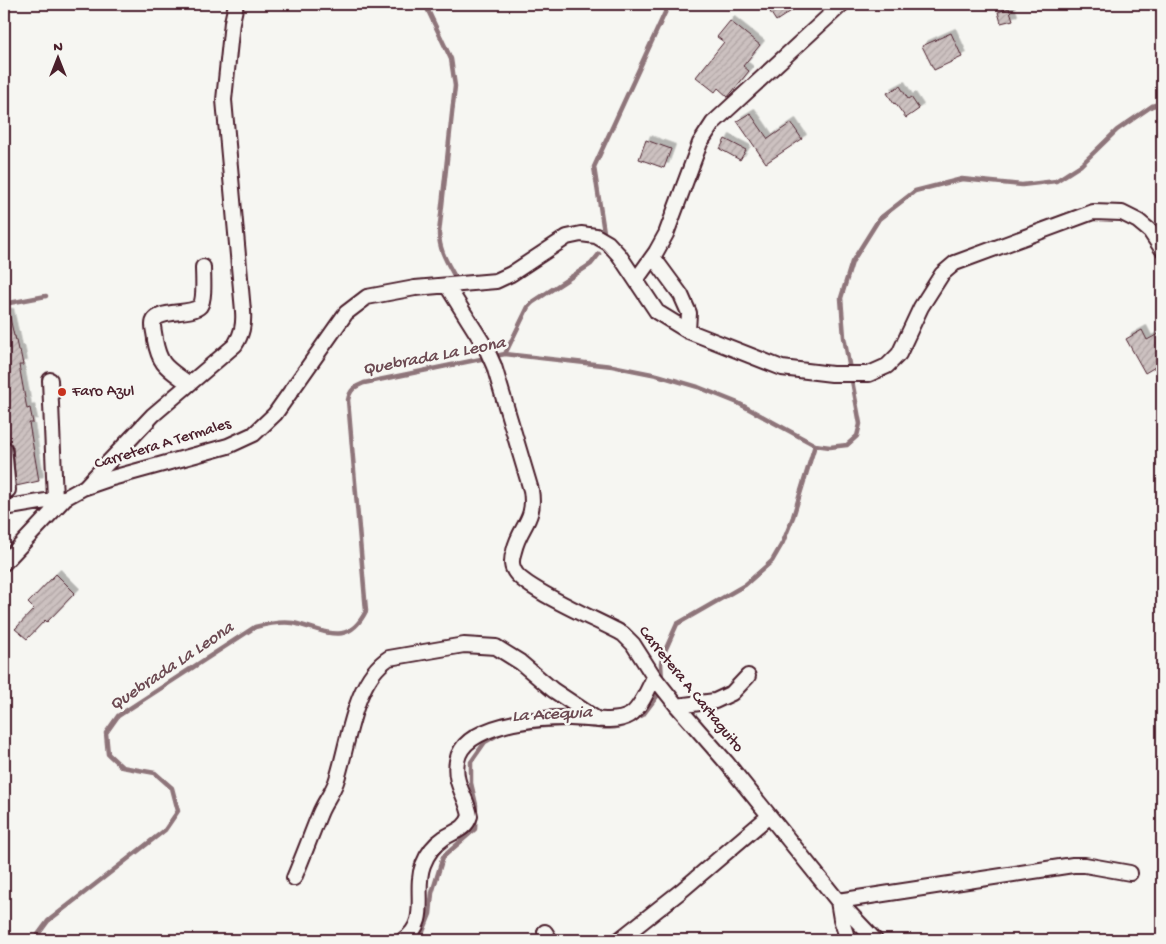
<svg xmlns="http://www.w3.org/2000/svg" width="1166" height="944" font-family="'Gochi Hand',sans-serif">
<style>
.lines{fill:none;stroke-linecap:round;stroke-linejoin:round}
.stream{stroke:#8e747a;stroke-width:4.5}
.building{fill:url(#building-hatch);stroke:#4a1f2b;filter:url(#shadow)}
.minor-casing{stroke:#4a1f2b;stroke-width:18}
.minor{stroke:#f6f6f2;stroke-width:14}
.poi-dot{fill:#c8321e;stroke:#f6f6f2;stroke-width:2}
.labels{text-anchor:middle;dominant-baseline:central;stroke-width:5;stroke-linejoin:round;paint-order:stroke}
.poi-label{font-size:16px;fill:#4a1f2b;stroke:#f6f6f2;text-anchor:start}
.street-label{font-size:16px;fill:#4a1f2b;stroke:#f6f6f2}
.water-label{font-size:18px;font-style:italic;fill:#6c4a52;stroke:#f6f6f2}
</style>
<defs>
<pattern id="building-hatch" width="6" height="6" patternUnits="userSpaceOnUse" patternTransform="scale(1.25)"><rect width="6" height="6" fill="#ccc1c0"/><path d="M-1 1l2-2M0 6l6-6M5 7l2-2" fill="none" stroke="#b1a5a5"/></pattern>
<filter id="shadow"><feDropShadow dx="4.5" dy="-4.5" stdDeviation="0" flood-color="#0004"/></filter>
</defs>
<rect width="100%" height="100%" fill="#f6f6f2"/>
<filter id="ink" filterUnits="userSpaceOnUse"><feTurbulence type="fractalNoise" baseFrequency=".02" numOctaves="2"/><feDisplacementMap in="SourceGraphic" scale="10" xChannelSelector="R" yChannelSelector="G"/><feConvolveMatrix kernelMatrix="1 2 1 2 8 2 1 2 1" color-interpolation-filters="sRGB"/></filter>
<g filter="url(#ink)">
<g class="lines">
<path class="stream" d="M 425,4 L 451,59 L 455,86 L 439,233 C 439,250 447,262 455,277
M 604,232 L 594,167 L 669,4
M 4,304 L 46,296
M 505,354 L 528,307 L 533,302 L 591,264 L 599,254
M 662,680 L 661,663 L 664,653 L 677,624 L 745,585 L 772,561 L 783,542 L 793,517 L 815,445
M 634,719 L 643,715 L 658,695
M 516,729 C 536,727 556,724 576,725 C 593,725 611,732 627,723
M 34,940 L 48,921 L 165,830 L 178,811 L 172,788 L 155,773 L 122,767 L 108,754 L 106,733 L 118,716 L 255,627 C 267,624 280,621 293,623 C 323,629 347,649 366,611 L 348,400 C 350,390 354,387 364,383 L 505,354 L 612,366 L 657,375 L 698,387 L 738,403 L 815,445 L 830,447 L 847,445 L 857,436 L 860,424 L 844,337 L 841,298 L 852,262 L 879,219 L 915,191 L 962,179 L 1022,185 L 1056,181 L 1081,165 L 1117,130 L 1152,106 L 1162,103
M 412,940 L 422,934 L 430,914 L 432,893 L 443,857 L 475,829 L 476,805 L 471,783 L 471,762 L 485,742 L 501,733"/>
</g>
<path class="building" d="M 765,4 L 802,4 L 776,21 Z
M 1009,8 L 1013,20 L 1001,23 L 998,12 Z
M 730,21 L 760,45 L 743,66 L 749,71 L 728,97 L 718,88 L 715,92 L 696,77 L 724,42 L 717,37 Z
M 951,33 L 962,57 L 934,70 L 922,46 Z
M 900,86 L 908,99 L 911,97 L 919,109 L 906,118 L 895,103 L 894,104 L 887,93 Z
M 750,113 L 768,139 L 791,123 L 802,139 L 766,163 L 737,121 Z
M 725,139 L 746,150 L 740,160 L 720,149 Z
M 646,140 L 671,149 L 664,168 L 639,159 Z
M 4,313 L 9,313 L 14,336 L 15,336 L 18,350 L 20,350 L 23,365 L 19,365 L 27,409 L 30,408 L 33,423 L 29,423 L 39,481 L 16,486 L 13,447 L 8,440 L 4,415 Z
M 1142,330 L 1147,340 L 1162,332 L 1162,363 L 1145,373 L 1126,339 Z
M 56,574 L 75,593 L 47,622 L 45,620 L 27,639 L 15,629 L 34,609 L 28,603 Z"/>
<g class="lines">
<g class="minor-casing">
<path id="minor" d="M 653,257 L 681,295 L 689,313 L 688,331
M 636,280 L 656,252 L 666,234 L 700,143 L 713,123 L 842,4
M 447,286 L 486,348 L 494,366 L 531,490 C 536,521 520,525 514,551 C 512,557 511,565 514,570 C 521,588 602,622 623,634 L 633,644 L 654,677 L 677,706 L 726,762 L 838,901 L 875,940
M 50,380 L 55,499
M 189,384 C 168,368 160,367 155,340 C 155,335 153,330 153,325 C 153,308 191,316 200,306 C 205,299 203,276 203,267
M 4,448 L 8,490 L 4,491
M 86,486 L 153,415 L 235,345 C 242,334 244,325 243,311 L 224,100 L 232,22 L 236,4
M 4,508 L 64,498
M 4,563 L 65,498 L 83,488 L 112,478 L 228,446 L 254,434 L 275,414 L 346,313 L 367,297 L 415,288 L 496,281 L 511,274 L 567,237 L 581,234 L 596,236 L 608,243 L 619,255 L 657,312 L 688,331 L 782,368 L 832,374 L 869,374 L 887,366 L 899,354 L 921,307 L 942,274 L 955,263 L 1093,212 L 1122,213 L 1138,221 L 1150,231 L 1162,249
M 677,706 L 715,701 L 732,693 L 748,676
M 294,878 C 303,857 311,835 320,813 C 324,803 332,793 336,782 C 349,744 353,681 389,658 L 464,645 L 496,647 L 520,662 L 553,690 L 598,720
M 545,932 L 550,940
M 403,940 C 431,922 413,891 423,865 C 427,854 435,844 444,838 C 455,831 466,829 470,816 C 467,797 453,783 457,761 C 463,724 540,717 570,718 C 585,718 616,724 630,715 C 640,709 649,688 654,677
M 619,940 L 681,891 L 769,816
M 848,940 L 841,919 L 838,901 L 1073,865 L 1085,865 L 1130,873"/>
</g>
<use href="#minor" class="minor"/>
</g>
</g>
<circle class="poi-dot" cx="62" cy="392" r="5"/>
<g class="labels">
<g class="poi-label">
<text x="72" y="392">Faro Azul</text>
</g>
<g class="street-label">
<text transform="translate(163 445) rotate(-17)">Carretera A Termales</text>
<text transform="translate(690 690) rotate(51)">Carretera A Cartaguito</text>
</g>
<g class="water-label">
<text transform="translate(434 357) rotate(-11)">Quebrada La Leona</text>
<text transform="translate(172 667) rotate(-34)">Quebrada La Leona</text>
<text transform="translate(552 715) rotate(-3)">La Acequia</text>
</g>
</g>
<rect width="1166" height="944" fill="none" stroke="#f6f6f2" stroke-width="20"/>
<rect x="10" y="10" width="1146" height="924" fill="none" stroke="#4a1f2b" stroke-width="2" filter="url(#ink)"/>
<g transform="translate(58 58)" stroke="#f6f6f2" stroke-width="4" paint-order="stroke">
<path d="M0-4L9 19L0 12L-9 19Z" fill="#4a1f2b"/>
<text y="-8" font-size="14" font-weight="bold" text-anchor="middle" fill="#4a1f2b">N</text>
</g>
</svg>
